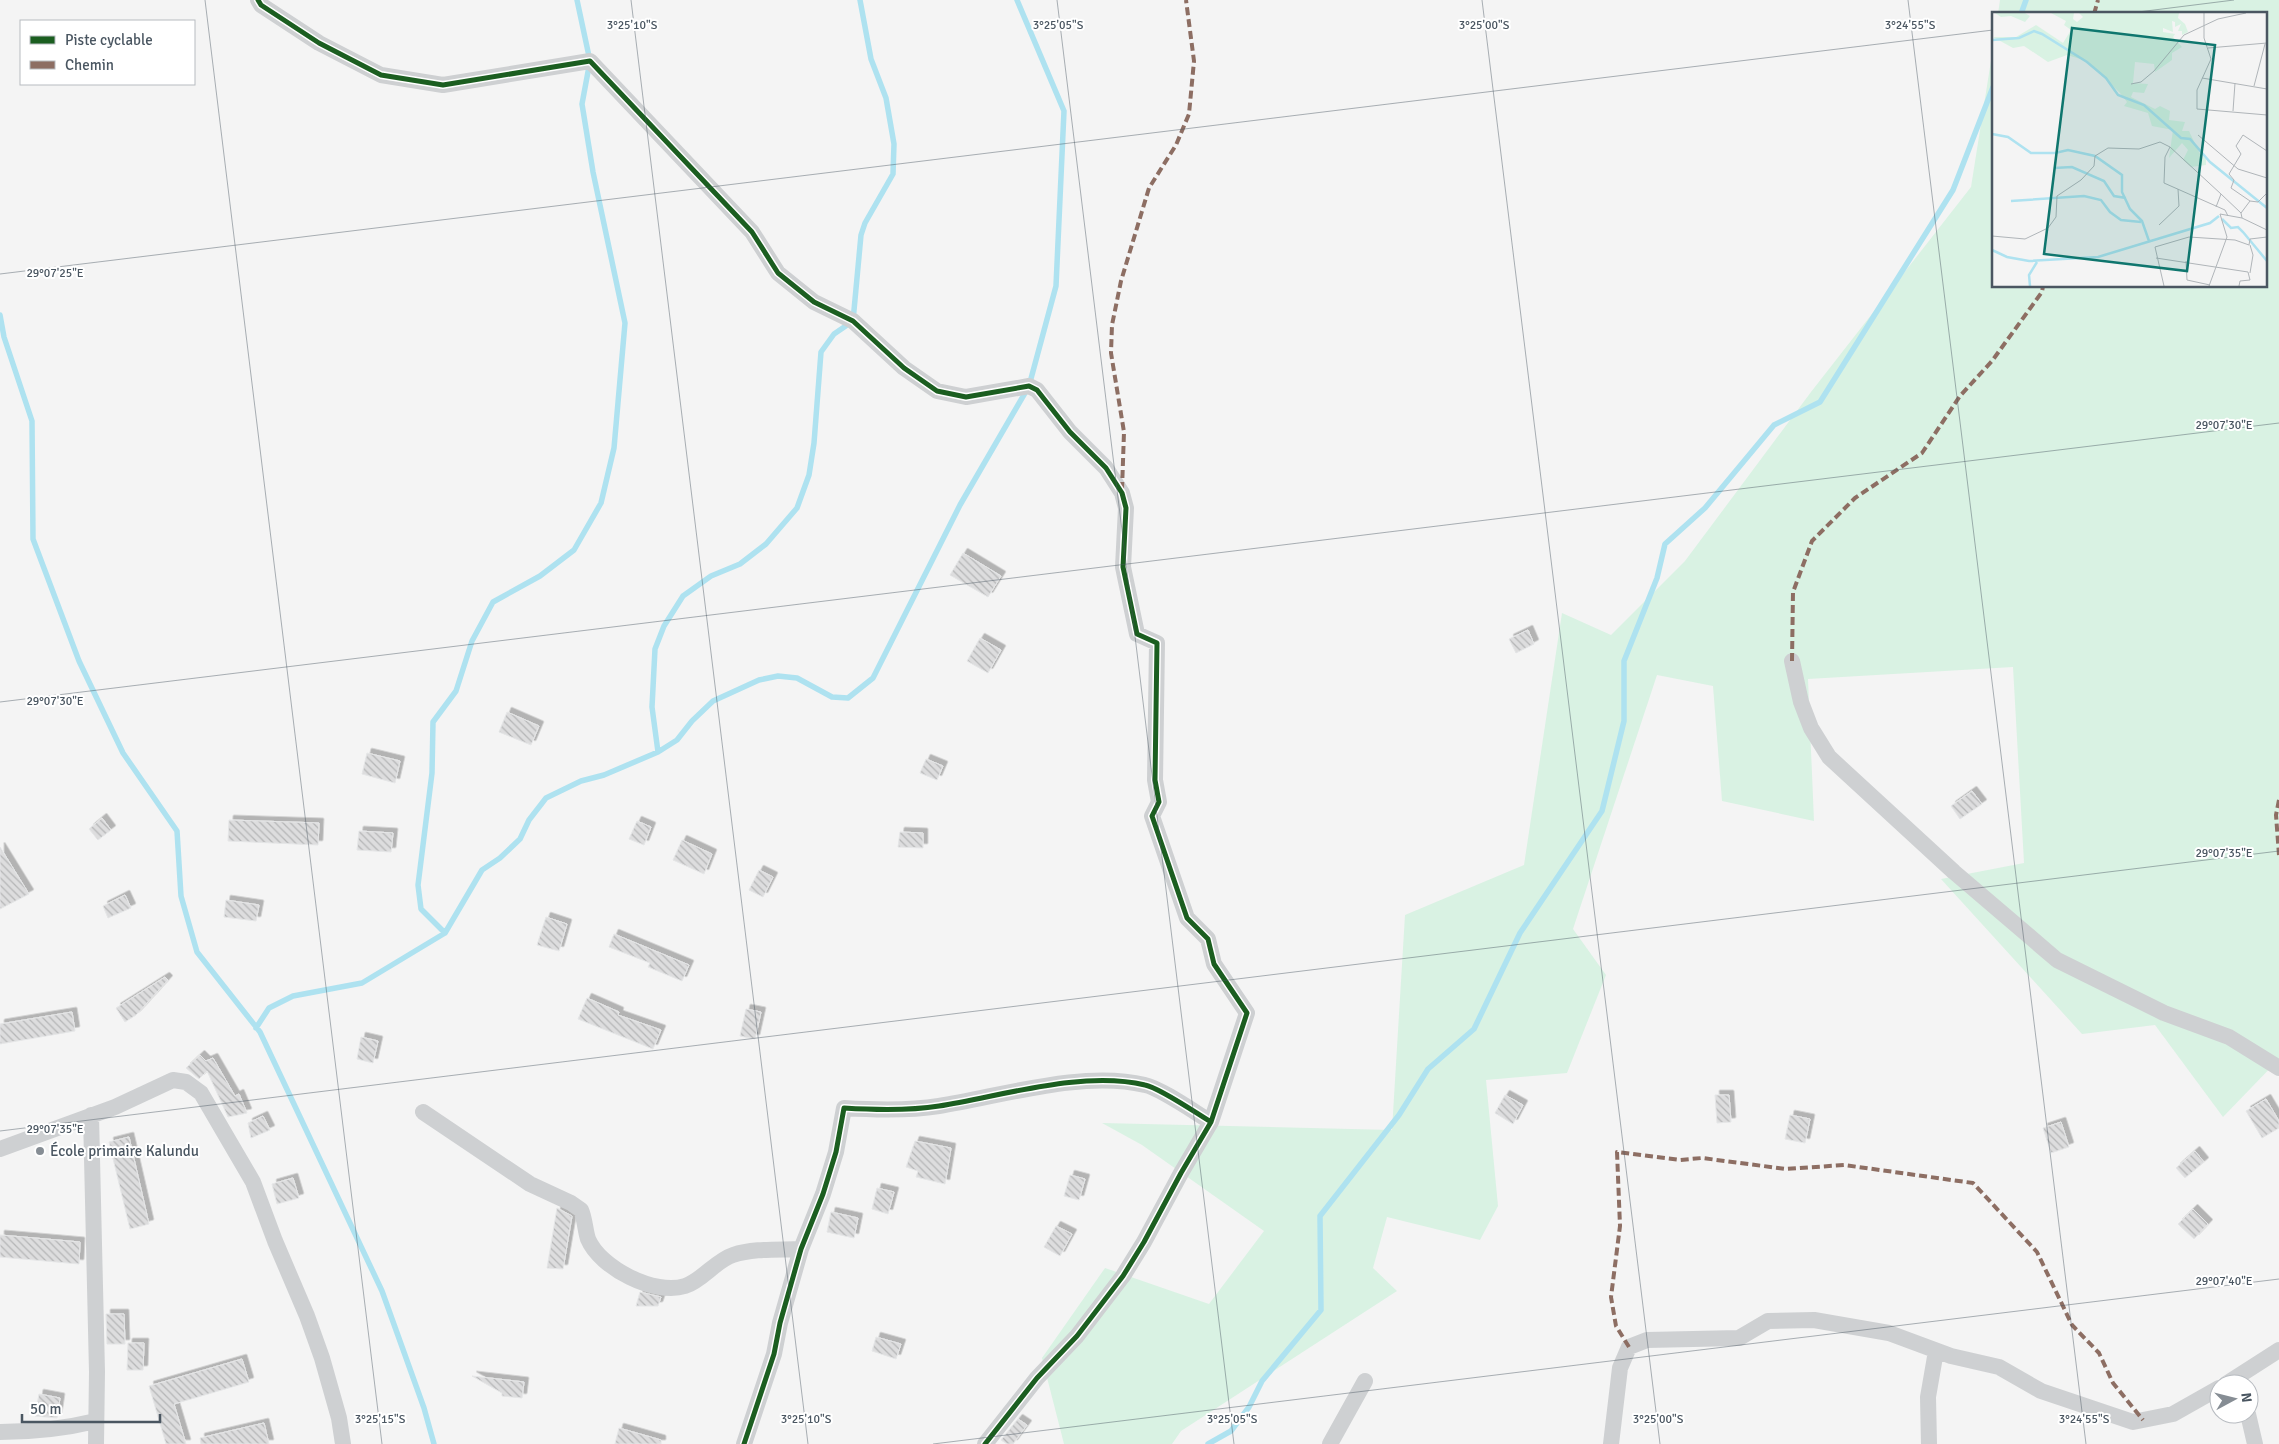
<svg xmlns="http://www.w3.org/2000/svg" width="2279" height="1444" font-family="Signika,sans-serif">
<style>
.green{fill:#d9f2e3}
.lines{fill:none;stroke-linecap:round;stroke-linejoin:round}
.stream{stroke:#aee2f0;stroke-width:5.5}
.building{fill:url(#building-back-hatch);stroke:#e5e6e7;filter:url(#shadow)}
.street{stroke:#ced0d2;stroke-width:16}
.quiet{stroke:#8d6e63;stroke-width:4;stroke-dasharray:8 4;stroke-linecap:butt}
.cycleway-casing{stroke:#fff;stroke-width:8}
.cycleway{stroke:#1b5e20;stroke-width:5}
.ticks{fill:none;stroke:#4a5661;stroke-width:1;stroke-opacity:0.45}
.poi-dot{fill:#868d94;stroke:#fff;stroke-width:2}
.labels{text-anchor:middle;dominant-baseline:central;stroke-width:4;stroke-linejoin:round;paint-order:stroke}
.poi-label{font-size:15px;fill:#4a5661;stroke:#fff;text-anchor:start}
.inset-river{fill:none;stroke:#aee2f0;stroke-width:2.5}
.inset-road{fill:none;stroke:#b0b5b9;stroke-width:1}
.view{fill:#0f766e;fill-opacity:0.15;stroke:#0f766e;stroke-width:2.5}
.inset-edge{fill:none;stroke:#4a5661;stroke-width:2.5}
.ticks-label{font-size:12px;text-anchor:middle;fill:#4a5661;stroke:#fff;stroke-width:4;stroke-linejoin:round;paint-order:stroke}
</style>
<defs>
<pattern id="building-back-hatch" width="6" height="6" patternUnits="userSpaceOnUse" patternTransform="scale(1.25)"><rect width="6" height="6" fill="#ddddde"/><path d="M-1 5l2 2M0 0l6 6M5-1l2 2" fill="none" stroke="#b5b6b7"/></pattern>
<filter id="shadow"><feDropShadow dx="4.5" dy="-4.5" stdDeviation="0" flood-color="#0004"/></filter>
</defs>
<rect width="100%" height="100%" fill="#f4f4f4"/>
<path class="green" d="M 2000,0 L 2279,0 L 2279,1059 L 2223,1117 L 2155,1025 L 2082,1034 L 1941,879 L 2024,863 L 2013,667 L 1808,679 L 1814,821 L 1722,801 L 1713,686 L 1657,675 L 1573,929 L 1606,975 L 1567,1073 L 1486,1080 L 1498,1206 L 1480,1240 L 1387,1217 L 1373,1268 L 1397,1291 L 1181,1431 L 1172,1444 L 1064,1444 L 1042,1358 L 1105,1268 L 1209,1304 L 1264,1231 L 1142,1145 L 1102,1123 L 1392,1130 L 1405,915 L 1524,865 L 1562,613 L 1611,635 L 1685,561 L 1811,392 L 1971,187 L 1993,48 L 1993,286 L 2265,286 L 2265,14 L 1998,14 Z"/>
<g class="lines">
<path class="stream" d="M 2021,14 L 2026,0
M 0,315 L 4,337 L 32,421 L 33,539 L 79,661 L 123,753 L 177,831 L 181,896 L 197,952 L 260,1032 L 382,1291 L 424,1408 L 434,1444
M 658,752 L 652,707 L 655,649 L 664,626 L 683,596 L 711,576 L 740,564 L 766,544 L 797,508 L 809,475 L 814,443 L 821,352 L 834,334 L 853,321 L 861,235 L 865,223 L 893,174 L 894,144 L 886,98 L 871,59 L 860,0
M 445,933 L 421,909 L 418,885 L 432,773 L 433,722 L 456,691 L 472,641 L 493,602 L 540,576 L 574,550 L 601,503 L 614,448 L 625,323 L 593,172 L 582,104 L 590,61 L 577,0
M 256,1028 L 269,1008 L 293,996 L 362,983 L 445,933 L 482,870 L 500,858 L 520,839 L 529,820 L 546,798 L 581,781 L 604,775 L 658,752 L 677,740 L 692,721 L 713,701 L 759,680 L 778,676 L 797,678 L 832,697 L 848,698 L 873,678 L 960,505 L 1029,386 L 1056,286 L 1064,111 L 1017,0
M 1208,1444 L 1231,1431 L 1249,1407 L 1262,1381 L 1321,1310 L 1320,1216 L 1399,1115 L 1428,1069 L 1474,1029 L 1520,933 L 1602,811 L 1624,721 L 1624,661 L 1657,578 L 1665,544 L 1705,508 L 1774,425 L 1820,402 L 1953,190 L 1993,87"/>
</g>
<path class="building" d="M 963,553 L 1001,576 L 988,597 L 950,575 Z
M 1528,630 L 1534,644 L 1516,653 L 1509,639 Z
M 980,638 L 1001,650 L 988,673 L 967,661 Z
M 507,712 L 539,726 L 531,745 L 499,732 Z
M 367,753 L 400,761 L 395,783 L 362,774 Z
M 926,759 L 943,766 L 937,780 L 920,773 Z
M 1972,791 L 1982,804 L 1960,819 L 1951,806 Z
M 102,818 L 111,830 L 98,840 L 89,829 Z
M 229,820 L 319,823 L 318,845 L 228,841 Z
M 637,821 L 651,827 L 644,845 L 629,839 Z
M 359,831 L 393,833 L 391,852 L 357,850 Z
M 900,832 L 923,833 L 923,848 L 898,847 Z
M 682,840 L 712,854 L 704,874 L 673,860 Z
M 0,847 L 29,894 L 0,909 Z
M 759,870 L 773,877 L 763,897 L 749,890 Z
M 125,895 L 131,908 L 108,918 L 103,906 Z
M 226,900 L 259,905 L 256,921 L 224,917 Z
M 546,917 L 567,924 L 559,951 L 537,945 Z
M 614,934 L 689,965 L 682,981 L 648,967 L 650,963 L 609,947 Z
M 165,977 L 168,980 L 136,1015 L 125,1022 L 116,1008 Z
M 587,998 L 619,1012 L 618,1015 L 661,1030 L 653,1049 L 578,1019 Z
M 746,1009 L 761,1012 L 755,1039 L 740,1036 Z
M 72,1012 L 75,1031 L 0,1044 L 0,1024 Z
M 361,1037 L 378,1041 L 373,1063 L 357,1059 Z
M 200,1055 L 206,1061 L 213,1058 L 235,1096 L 239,1094 L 247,1113 L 228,1117 L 207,1071 L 199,1079 L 186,1068 Z
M 1505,1095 L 1523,1105 L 1513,1124 L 1495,1113 Z
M 1715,1095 L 1729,1095 L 1731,1122 L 1717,1123 Z
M 2266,1099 L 2279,1121 L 2279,1128 L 2262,1138 L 2246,1111 Z
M 1790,1115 L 1810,1119 L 1805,1143 L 1785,1139 Z
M 263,1116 L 270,1130 L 251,1138 L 248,1123 Z
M 2061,1122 L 2069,1147 L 2051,1153 L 2043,1128 Z
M 129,1137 L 149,1224 L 130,1229 L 109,1142 Z
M 915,1141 L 951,1148 L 945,1184 L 916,1177 L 918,1171 L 906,1167 Z
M 2195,1151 L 2204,1162 L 2185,1178 L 2176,1168 Z
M 1070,1175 L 1085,1179 L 1079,1200 L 1064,1196 Z
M 293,1178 L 299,1198 L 277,1204 L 272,1184 Z
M 877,1188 L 894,1192 L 888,1214 L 872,1209 Z
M 557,1208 L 572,1216 L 563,1269 L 547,1268 Z
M 2193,1209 L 2208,1224 L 2194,1239 L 2178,1224 Z
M 831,1212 L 858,1218 L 854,1238 L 827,1232 Z
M 1056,1226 L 1072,1234 L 1060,1256 L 1044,1247 Z
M 0,1235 L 80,1242 L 79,1264 L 0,1257 Z
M 640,1292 L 661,1297 L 658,1306 L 636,1306 Z
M 106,1314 L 124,1314 L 125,1344 L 107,1344 Z
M 876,1337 L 901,1344 L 896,1359 L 872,1351 Z
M 128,1343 L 144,1343 L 143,1370 L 127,1370 Z
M 242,1359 L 249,1382 L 174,1404 L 186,1444 L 166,1444 L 149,1386 Z
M 472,1376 L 524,1382 L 522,1398 L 502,1396 L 502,1393 Z
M 39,1394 L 60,1398 L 57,1418 L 35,1416 Z
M 1018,1419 L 1027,1425 L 1013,1444 L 1007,1444 L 1001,1440 Z
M 264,1423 L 269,1444 L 201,1444 L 200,1438 Z
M 619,1428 L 661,1440 L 661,1444 L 615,1444 Z"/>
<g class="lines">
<path class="street" d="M 258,0 L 261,5 L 319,43 L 381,75 L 443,85 L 590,61 L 752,232 L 778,273 L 814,302 L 853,321 L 904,368 L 937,391 L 966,397 L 1029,386 L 1037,390 L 1070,432 L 1106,468 L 1122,493 L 1126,508 L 1123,567 L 1137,634 L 1157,643 L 1155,780 L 1159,802 L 1152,816 L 1187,918 L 1208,939 L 1214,964 L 1247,1013 L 1211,1122 L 1181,1173 L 1144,1242 L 1123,1276 L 1077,1336 L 1037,1378 L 985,1444
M 1792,661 L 1801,702 L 1811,728 L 1829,757 L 1954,872 L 2057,960 L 2164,1013 L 2229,1037 L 2279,1068
M 423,1112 L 530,1184 L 571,1203 L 581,1210 C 585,1219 585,1230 588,1239 C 600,1268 655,1296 685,1286 C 703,1280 715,1261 733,1255 C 754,1248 779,1250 801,1249
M 91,1115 L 97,1372 L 96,1444
M 0,1149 L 115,1107 L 173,1080 L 186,1082 L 201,1093 L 253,1182 L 275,1241 L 307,1316 L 322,1358 L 339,1418 L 343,1444
M 2226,1384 L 2279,1350
M 2248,1414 L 2255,1444
M 0,1432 C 34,1432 63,1429 96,1421
M 744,1444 L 774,1354 L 780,1323 L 801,1249 L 823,1194 L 836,1152 L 844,1108 C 876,1110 908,1111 939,1106 C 1002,1096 1083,1070 1145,1085 C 1160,1088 1196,1113 1211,1122
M 1330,1444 L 1365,1381
M 1611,1444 L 1620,1368 L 1629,1347 L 1647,1340 L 1739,1338 L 1768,1321 L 1814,1320 L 1889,1333 L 1951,1356 L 1999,1367 L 2041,1391 L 2133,1422 L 2173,1414 L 2219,1388
M 1929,1444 L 1928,1397 L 1936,1351"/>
<path class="quiet" d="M 2094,14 L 2098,0
M 1122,490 L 1124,432 L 1111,353 L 1112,325 L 1121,281 L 1149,188 L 1176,145 L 1189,114 L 1194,61 L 1186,0
M 1792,661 L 1793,592 L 1812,541 L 1855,498 L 1922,453 L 1960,396 L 1992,361 L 2042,292 L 2043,286
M 2279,800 L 2276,815 L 2279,855
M 1629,1347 L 1616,1326 L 1611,1297 L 1620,1226 L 1617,1152 L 1680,1160 L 1702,1158 L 1786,1169 L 1844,1165 L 1973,1183 L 2037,1252 L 2072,1325 L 2099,1353 L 2113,1383 L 2143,1420"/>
<g class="cycleway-casing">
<path id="cycleway" d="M 258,0 L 261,5 L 319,43 L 381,75 L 443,85 L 590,61 L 752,232 L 778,273 L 814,302 L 853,321 L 904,368 L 937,391 L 966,397 L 1029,386 L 1037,390 L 1070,432 L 1106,468 L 1122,493 L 1126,508 L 1123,567 L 1137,634 L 1157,643 L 1155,780 L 1159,802 L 1152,816 L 1187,918 L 1208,939 L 1214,964 L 1247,1013 L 1211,1122 L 1181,1173 L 1144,1242 L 1123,1276 L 1077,1336 L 1037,1378 L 985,1444
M 744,1444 L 774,1354 L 780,1323 L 801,1249 L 823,1194 L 836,1152 L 844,1108 C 876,1110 908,1111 939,1106 C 1002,1096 1083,1070 1145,1085 C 1160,1088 1196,1113 1211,1122"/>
</g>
<use href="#cycleway" class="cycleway"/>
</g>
<path class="ticks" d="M 205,0 L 382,1444M 631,0 L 808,1444M 1057,0 L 1234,1444M 1482,0 L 1660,1444M 1908,0 L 2086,1444M 2122,14 L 2234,0M 0,274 L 1993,30M 0,702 L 2279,423M 0,1131 L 2279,851M 933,1444 L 2279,1279"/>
<circle class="poi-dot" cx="40" cy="1151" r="5"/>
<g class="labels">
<g class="poi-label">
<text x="50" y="1151">École primaire Kalundu</text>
</g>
</g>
<g transform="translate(1992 12)">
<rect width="275" height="275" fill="#f4f4f4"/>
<path d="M 3,1 L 33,1 L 38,4 L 33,10 L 19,4 L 9,5 ZM 59,1 L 82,1 L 81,7 L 85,10 L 91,5 L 87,1 L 187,1 L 186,6 L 193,12 L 196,20 L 190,23 L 190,19 L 186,19 L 189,12 L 183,15 L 183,10 L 180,9 L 181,20 L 171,16 L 171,20 L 183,22 L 181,25 L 190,35 L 180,41 L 180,48 L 163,60 L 162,52 L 143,50 L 141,71 L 156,72 L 152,81 L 141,80 L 139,85 L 163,97 L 168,94 L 178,99 L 177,108 L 193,110 L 190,119 L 197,119 L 208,142 L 214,147 L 214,153 L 199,155 L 191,148 L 196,138 L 190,131 L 177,146 L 181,118 L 160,114 L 156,101 L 132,94 L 135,90 L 128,81 L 95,49 L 75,43 L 56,50 L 32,34 L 21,36 L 1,25 L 24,25 L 44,13 L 71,31 L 79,18 L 72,13 L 74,9 Z" fill="#d9f2e3"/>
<path class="inset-river" d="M 0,28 L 27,26 L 42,19 L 50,22 L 95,50 L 114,66 L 126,83 L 152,93 L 189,126 L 198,127 L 218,150 L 275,196M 0,122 L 16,125 L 39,141 L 63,141 L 76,138 L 103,144 L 130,163 L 130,180 L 138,197 L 150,209 L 157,229M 62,156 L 80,155 L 112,169 L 122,184 L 134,186M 19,189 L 92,184 L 109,188 L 118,200 L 129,208 L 149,210M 230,207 L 239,216 L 246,215 L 251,220 L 275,249M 0,238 L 15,245 L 37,249 L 106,245 L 218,211 L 227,204M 38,274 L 37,263 L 45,250"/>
<path class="inset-road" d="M 212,1 L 212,26 L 219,47 L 205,78 L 205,97 L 275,103M 216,36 L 275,31M 210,66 L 275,77M 139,72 L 149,70 L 162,59 L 192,23 L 226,7 L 254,1M 262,74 L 273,32M 241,99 L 243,71M 206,123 L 246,157 L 275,166M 178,135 L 173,145 L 172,171 L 233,198 L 236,204M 229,182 L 249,201M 258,189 L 239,176 L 242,168 L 237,162 L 249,142 L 244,134 L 251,123 L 275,139M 250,206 L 249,201 L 258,189 L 266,190 L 275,181M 167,213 L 187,194 L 186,177M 0,224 L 33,227 L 56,216 L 64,205 L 65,184 L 89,168 L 102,154 L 103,144 L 116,136 L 147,137 L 168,130 L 178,135 L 229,182 L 224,195M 258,233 L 261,243 L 258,261M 164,246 L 256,260 L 258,268 L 248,269 L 247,274M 194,249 L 195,268 L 218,273M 172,274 L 163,235 L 197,225 L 243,228 L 257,233 L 258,227 L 275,225M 217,274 L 235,225 L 228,202 L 250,206 L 275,218"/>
<path class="view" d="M 80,16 L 223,33 L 195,259 L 52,242 Z"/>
<rect width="275" height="275" class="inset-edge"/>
</g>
<g class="ticks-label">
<text x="632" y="29">3°25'10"S</text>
<text x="1058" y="29">3°25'05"S</text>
<text x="1484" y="29">3°25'00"S</text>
<text x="1910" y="29">3°24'55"S</text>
<text x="55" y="277">29°07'25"E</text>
<text x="2224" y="429">29°07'30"E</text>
<text x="55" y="705">29°07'30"E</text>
<text x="2224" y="857">29°07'35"E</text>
<text x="55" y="1133">29°07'35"E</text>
<text x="2224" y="1285">29°07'40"E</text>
<text x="380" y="1423">3°25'15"S</text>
<text x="806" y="1423">3°25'10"S</text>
<text x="1232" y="1423">3°25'05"S</text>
<text x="1658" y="1423">3°25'00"S</text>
<text x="2084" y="1423">3°24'55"S</text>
</g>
<rect x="20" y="20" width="175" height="65" fill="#ffffff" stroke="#b7bbc0"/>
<rect x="30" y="36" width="25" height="8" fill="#1b5e20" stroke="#b7bbc0"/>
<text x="65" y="45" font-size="15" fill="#4a5661">Piste cyclable</text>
<rect x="30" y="61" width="25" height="8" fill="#8d6e63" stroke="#b7bbc0"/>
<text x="65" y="70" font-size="15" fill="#4a5661">Chemin</text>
<g transform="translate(2234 1399) rotate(83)"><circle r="24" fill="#ffffff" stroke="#b7bbc0"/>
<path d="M0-4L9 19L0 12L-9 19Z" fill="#868d94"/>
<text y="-8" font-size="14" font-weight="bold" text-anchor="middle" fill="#4a5661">N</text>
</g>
<path d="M22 1414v8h138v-8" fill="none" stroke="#4a5661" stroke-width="2.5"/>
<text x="30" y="1414" font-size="15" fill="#4a5661" stroke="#ffffff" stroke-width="4" paint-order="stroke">50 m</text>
</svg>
